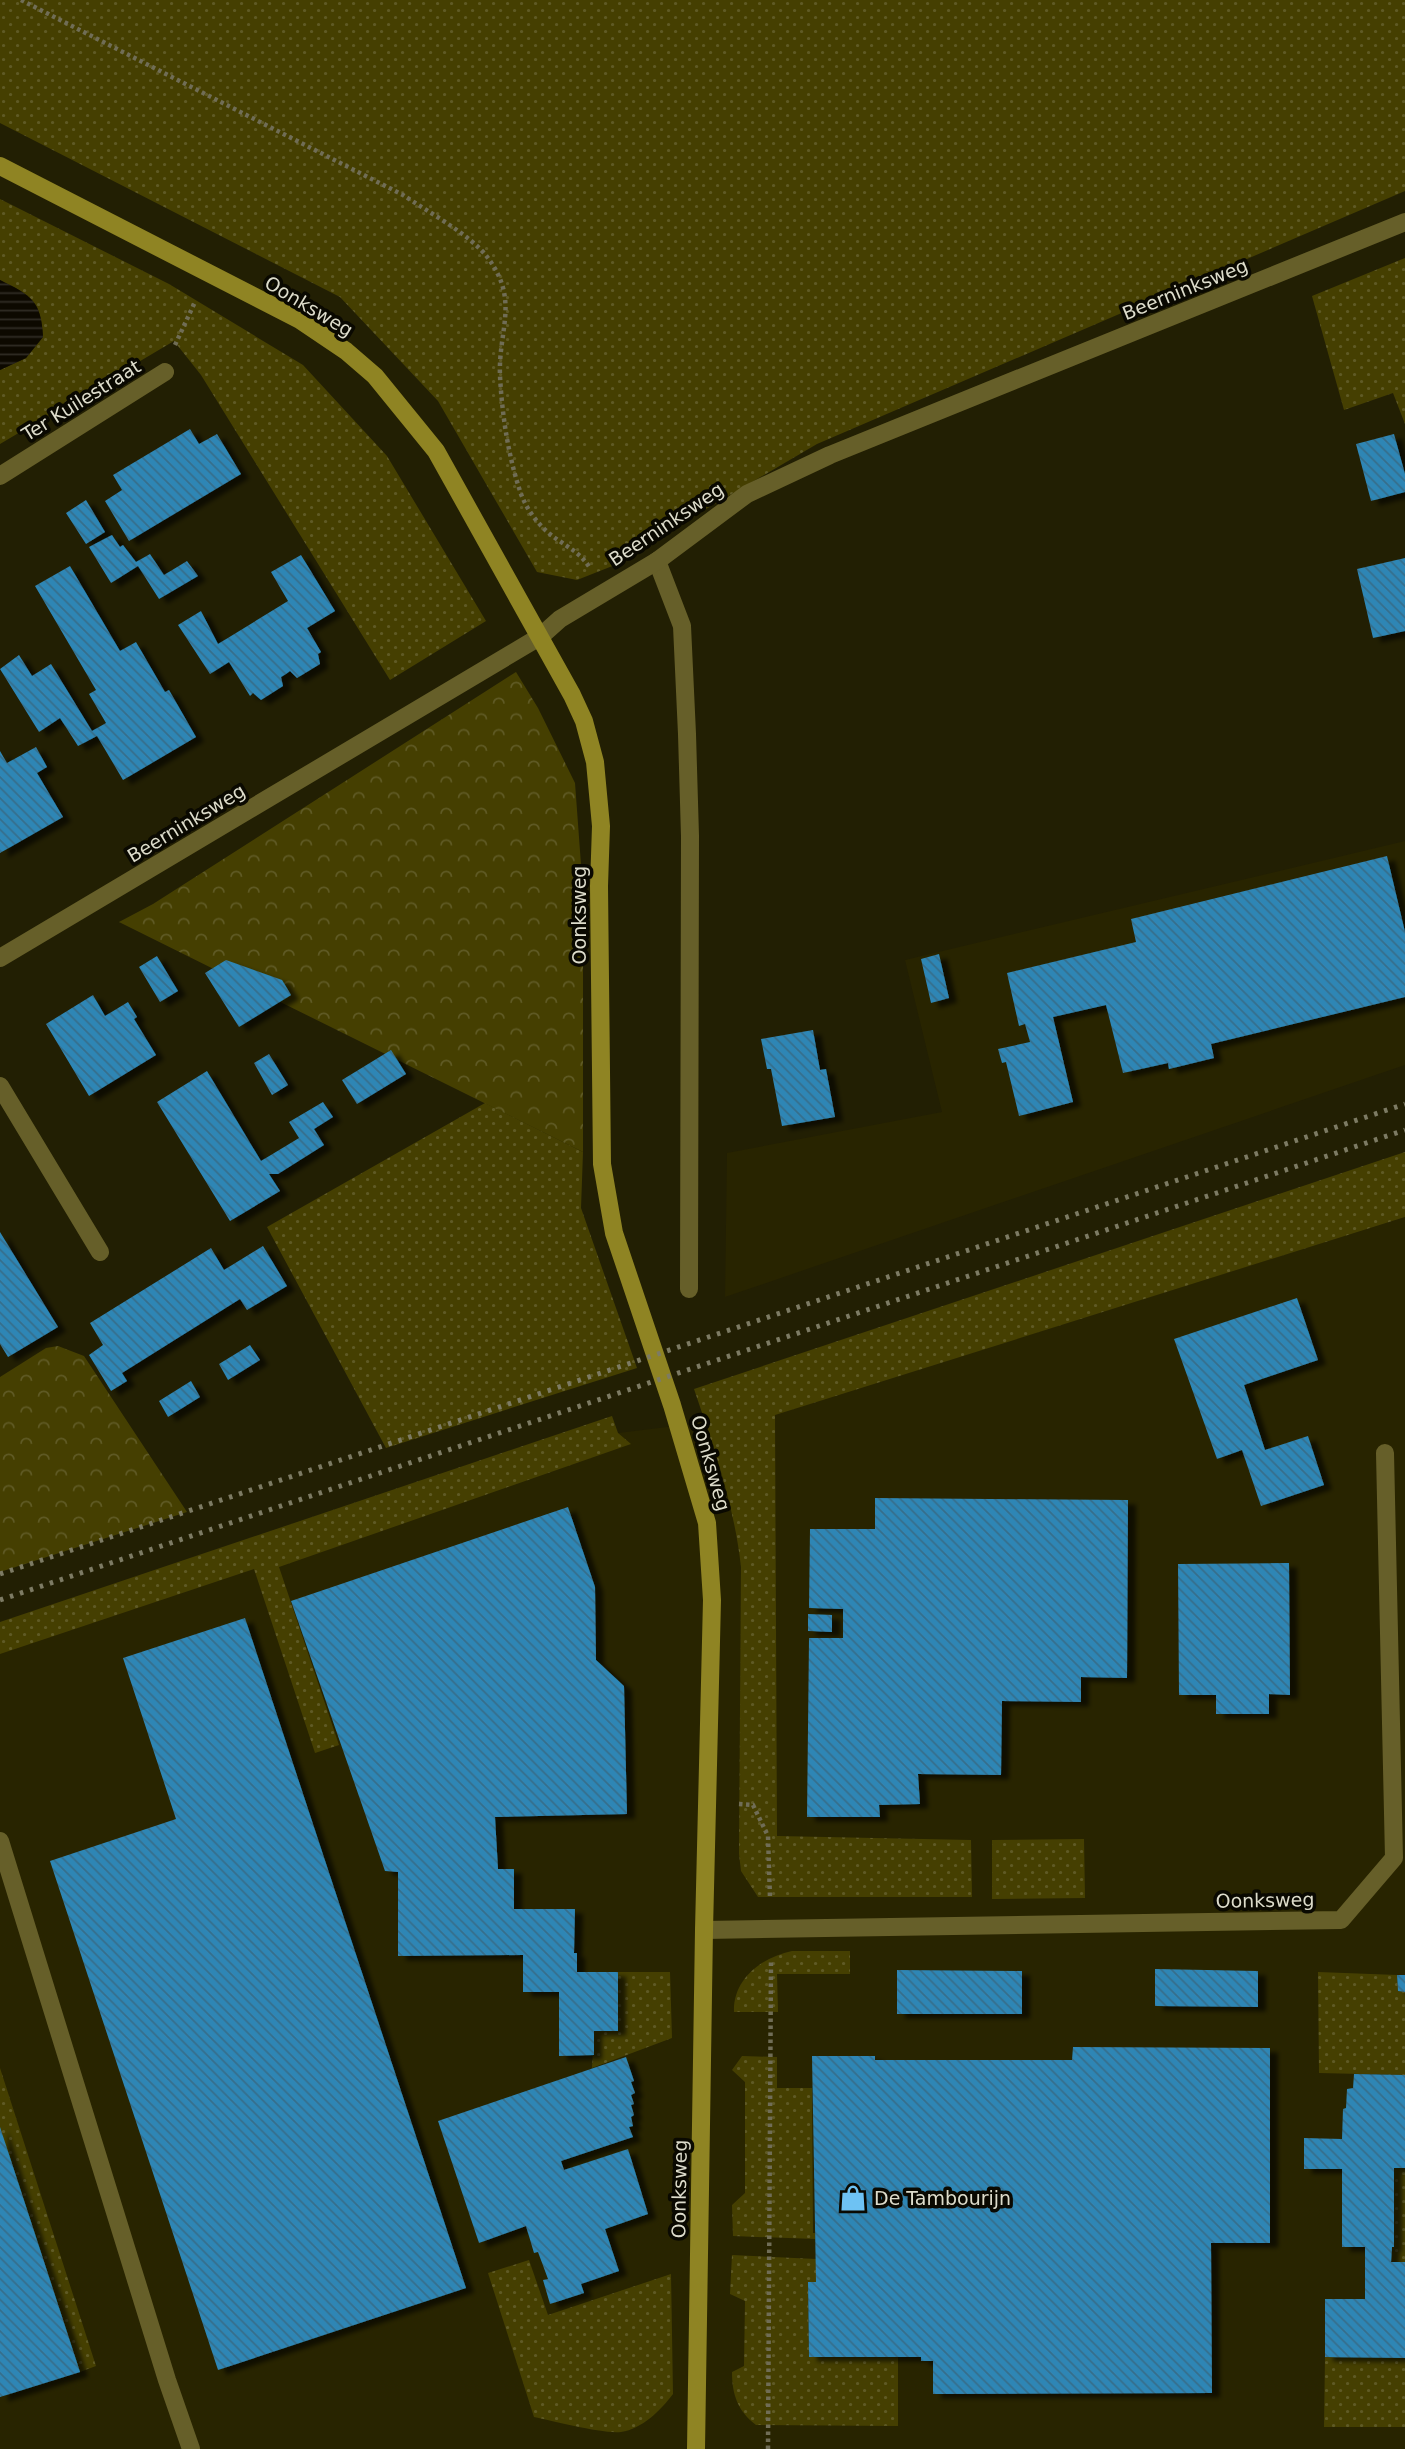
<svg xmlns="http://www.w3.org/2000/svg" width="1405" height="2449" font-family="'DejaVu Sans',sans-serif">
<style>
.built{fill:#282400}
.grass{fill:url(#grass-dots)}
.forest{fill:url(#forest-crowns)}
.water{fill:url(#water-rules)}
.building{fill:url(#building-back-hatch);filter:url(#shadow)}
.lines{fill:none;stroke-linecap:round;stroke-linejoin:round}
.path{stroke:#706d56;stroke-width:4.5;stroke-dasharray:3.5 3.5;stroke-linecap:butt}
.lane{stroke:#665f29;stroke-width:18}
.street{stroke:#665f29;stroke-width:18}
.secondary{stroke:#8f8423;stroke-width:18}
.rail{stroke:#7d7b64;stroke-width:5;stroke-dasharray:3.5 7;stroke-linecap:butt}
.labels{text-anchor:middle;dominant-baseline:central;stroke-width:7;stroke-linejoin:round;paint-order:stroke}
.street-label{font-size:19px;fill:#dddccb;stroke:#0a0901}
.poi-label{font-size:19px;fill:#dddccb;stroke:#0a0901;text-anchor:start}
</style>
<defs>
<pattern id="grass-dots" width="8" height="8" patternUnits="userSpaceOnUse" patternTransform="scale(1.75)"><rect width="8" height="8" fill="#453f01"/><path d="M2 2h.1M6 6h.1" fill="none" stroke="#5f5a25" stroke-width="1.8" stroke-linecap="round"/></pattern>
<pattern id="forest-crowns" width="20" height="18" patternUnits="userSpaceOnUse" patternTransform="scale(1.75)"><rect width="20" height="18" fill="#453f01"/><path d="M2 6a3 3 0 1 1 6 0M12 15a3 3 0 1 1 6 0" fill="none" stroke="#5f5a25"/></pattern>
<pattern id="water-rules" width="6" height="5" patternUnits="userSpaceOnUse" patternTransform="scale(1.75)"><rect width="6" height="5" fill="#0d0900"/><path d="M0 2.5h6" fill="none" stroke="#302c24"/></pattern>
<pattern id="building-back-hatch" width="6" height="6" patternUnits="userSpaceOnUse" patternTransform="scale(1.75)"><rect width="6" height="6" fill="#2f86b5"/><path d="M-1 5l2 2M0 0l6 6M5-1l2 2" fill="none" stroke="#366e8b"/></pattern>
<filter id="shadow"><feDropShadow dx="8" dy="4.5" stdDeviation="2" flood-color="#0009"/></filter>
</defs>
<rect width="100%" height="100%" fill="#221f03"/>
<path class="built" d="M 1405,841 L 1405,1065 L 725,1297 L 727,1153 L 942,1112 L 905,960 Z
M 1405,1217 L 1405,2449 L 0,2449 L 0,1638 L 618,1433 L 775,1414 Z"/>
<path class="grass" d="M 0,0 L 1405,0 L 1405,191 L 817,444 L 684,522 L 620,563 L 577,580 L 537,572 L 438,401 L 340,297 L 0,123 Z
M 0,199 L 169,284 L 303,365 L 387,456 L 486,621 L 390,680 L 201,375 L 174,341 L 0,444 L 0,370 L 26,358 L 43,337 C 41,301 32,296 0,280 Z
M 1405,258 L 1405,424 L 1393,393 L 1344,410 L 1312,296 Z
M 485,1103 L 583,1152 L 581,1208 L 637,1368 L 386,1448 L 267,1227 Z
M 1405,1152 L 1405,1217 L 775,1415 L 777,1836 L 971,1840 L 972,1897 L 758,1897 L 741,1871 L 739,1854 L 741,1567 C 734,1504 714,1448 694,1389 Z
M 612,1416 L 618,1433 L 631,1444 L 279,1567 L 339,1745 L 315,1753 L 254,1569 L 0,1654 L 0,1622 Z
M 1084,1839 L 1085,1898 L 992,1899 L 992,1840 Z
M 792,1951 L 850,1951 L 850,1974 L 777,1974 L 778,2012 L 734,2012 C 733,1978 763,1957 792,1951 Z
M 618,1972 L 670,1972 L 672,2038 L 592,2068 L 594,2031 Z
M 1318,1972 L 1397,1975 L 1398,1991 L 1405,1992 L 1405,2075 L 1319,2073 Z
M 742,2056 L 777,2057 L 777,2088 L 812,2088 L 813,2233 L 815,2233 L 815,2239 L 733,2236 L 732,2205 L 745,2193 L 745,2082 L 732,2070 Z
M 0,2068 L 96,2366 L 80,2372 L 0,2129 Z
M 1394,2168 L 1405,2168 L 1405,2262 L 1391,2262 L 1392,2247 L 1394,2246 Z
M 732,2255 L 816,2259 L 816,2282 L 808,2283 L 809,2357 L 898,2357 L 898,2426 L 756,2425 C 738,2411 732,2395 732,2372 L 744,2366 L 745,2301 L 730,2294 Z
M 529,2260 L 548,2315 L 671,2274 L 673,2394 C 661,2410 642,2429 621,2432 C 602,2434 554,2421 534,2417 L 488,2273 Z
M 1325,2357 L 1405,2358 L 1405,2427 L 1324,2427 Z"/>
<path class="forest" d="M 516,672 L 538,708 L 575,783 L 583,892 L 583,1152 L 119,922 L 153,904 Z
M 58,1346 L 84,1356 L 187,1512 L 0,1572 L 0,1377 L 46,1348 Z"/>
<path class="water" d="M 0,280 C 32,296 41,301 43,337 L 26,358 L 0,370 Z"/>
<path class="building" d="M 190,429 L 199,444 L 217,434 L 241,474 L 129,541 L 105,501 L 122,490 L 113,475 Z
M 1394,434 L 1405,474 L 1405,492 L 1371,501 L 1356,444 Z
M 86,500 L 105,532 L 86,544 L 66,513 Z
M 112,535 L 120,547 L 123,545 L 136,562 L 150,554 L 164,575 L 187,561 L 198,576 L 159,599 L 138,566 L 111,583 L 89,547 Z
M 301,555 L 335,611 L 307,628 L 321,652 L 318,654 L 320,664 L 297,678 L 290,671 L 286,674 L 281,677 L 283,686 L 261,700 L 253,693 L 250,696 L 229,662 L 210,674 L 178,625 L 201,611 L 218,644 L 288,601 L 271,572 Z
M 1405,558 L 1405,631 L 1373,638 L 1357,569 Z
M 70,566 L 120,651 L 136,642 L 165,692 L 169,690 L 196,737 L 123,780 L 97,736 L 78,746 L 60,718 L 39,732 L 0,669 L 19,655 L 32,676 L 51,664 L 92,731 L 106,723 L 89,694 L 96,690 L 35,586 Z
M 36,747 L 47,767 L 37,773 L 63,817 L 0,853 L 0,751 L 7,763 Z
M 1387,856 L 1405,932 L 1405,997 L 1211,1044 L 1214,1058 L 1169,1069 L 1168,1063 L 1123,1073 L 1106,1005 L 1053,1017 L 1073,1102 L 1019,1116 L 1006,1062 L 1002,1063 L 998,1049 L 1030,1042 L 1025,1024 L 1019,1026 L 1007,973 L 1136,942 L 1131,919 Z
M 939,954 L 949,998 L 931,1003 L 921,959 Z
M 157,956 L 178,991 L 160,1002 L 139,967 Z
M 226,960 L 282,980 L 291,995 L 239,1027 L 205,973 Z
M 93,995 L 105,1016 L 128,1002 L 137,1017 L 134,1019 L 156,1055 L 89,1096 L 46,1024 Z
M 813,1030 L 820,1070 L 826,1069 L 835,1117 L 782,1126 L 771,1069 L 767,1069 L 761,1039 Z
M 391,1050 L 406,1074 L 357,1104 L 342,1080 Z
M 269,1054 L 288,1085 L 272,1095 L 254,1063 Z
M 207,1071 L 261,1161 L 299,1138 L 289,1122 L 323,1102 L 333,1117 L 314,1129 L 324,1145 L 278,1174 L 269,1174 L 280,1191 L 230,1221 L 157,1102 Z
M 0,1232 L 58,1327 L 8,1357 L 0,1344 Z
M 263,1246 L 287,1286 L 247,1310 L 240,1299 L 122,1373 L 127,1381 L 111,1391 L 89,1355 L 103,1345 L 90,1323 L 211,1248 L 224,1270 Z
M 1297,1298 L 1318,1360 L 1244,1385 L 1265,1450 L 1308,1436 L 1324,1485 L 1261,1506 L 1242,1450 L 1217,1459 L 1174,1339 Z
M 250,1345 L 260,1360 L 228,1380 L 219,1364 Z
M 191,1381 L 200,1397 L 168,1417 L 159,1401 Z
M 875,1498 L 1128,1500 L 1127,1678 L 1081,1677 L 1081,1702 L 1002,1701 L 1001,1775 L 918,1774 L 920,1804 L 879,1805 L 880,1817 L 807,1817 L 809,1638 L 843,1638 L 843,1609 L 809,1608 L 810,1529 L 875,1529 Z
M 568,1507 L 595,1587 L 596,1660 L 624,1686 L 627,1814 L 495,1817 L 498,1869 L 514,1869 L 514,1909 L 575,1909 L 574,1953 L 577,1953 L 577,1972 L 618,1972 L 618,2031 L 594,2031 L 594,2055 L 559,2056 L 559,1992 L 523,1992 L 523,1955 L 398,1956 L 398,1872 L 385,1871 L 291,1601 Z
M 1289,1563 L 1290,1695 L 1269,1694 L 1269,1714 L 1216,1714 L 1216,1695 L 1179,1695 L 1178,1564 Z
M 808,1614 L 832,1615 L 832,1632 L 808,1631 Z
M 245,1618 L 466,2288 L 218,2370 L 50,1861 L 176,1819 L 123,1658 Z
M 1155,1969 L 1258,1971 L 1258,2007 L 1155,2006 Z
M 897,1970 L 1022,1971 L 1022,2014 L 897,2014 Z
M 1397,1975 L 1405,1975 L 1405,1992 L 1398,1991 Z
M 1073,2047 L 1270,2048 L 1270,2243 L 1211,2243 L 1212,2393 L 933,2394 L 933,2361 L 921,2361 L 921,2357 L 809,2357 L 808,2282 L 816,2282 L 812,2056 L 875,2056 L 875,2060 L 1072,2060 Z
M 626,2057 L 634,2081 L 631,2082 L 635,2093 L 631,2095 L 634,2104 L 631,2105 L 634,2115 L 631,2117 L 633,2126 L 629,2127 L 633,2137 L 561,2161 L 564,2170 L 628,2149 L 648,2214 L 605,2229 L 619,2271 L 581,2284 L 584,2293 L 550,2304 L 543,2280 L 548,2279 L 538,2252 L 534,2253 L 526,2226 L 479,2243 L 438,2121 Z
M 1354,2074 L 1405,2075 L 1405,2168 L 1394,2168 L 1394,2247 L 1392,2247 L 1391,2262 L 1405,2262 L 1405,2358 L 1325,2357 L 1325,2299 L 1365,2299 L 1365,2247 L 1342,2247 L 1342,2169 L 1304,2169 L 1304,2138 L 1342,2139 L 1343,2109 L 1346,2108 L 1347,2089 L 1353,2088 Z
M 0,2127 L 80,2372 L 0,2397 Z"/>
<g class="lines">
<path class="path" d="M 21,0 L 403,195 C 428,212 471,235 488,258 C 520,301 498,330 500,376 C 502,414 508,455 520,491 C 526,510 541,529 558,540 C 571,549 581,554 590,568
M 175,345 L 195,302
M 739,1804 L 753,1805 L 768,1836 L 770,1898
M 768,2449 L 771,1959"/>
<path class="lane" d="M 657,561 L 682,626 L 687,734 L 690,836 L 689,1289
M 0,1841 L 167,2380 L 191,2449"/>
<path class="street" d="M 0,476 L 165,372
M 0,958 L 541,636 L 560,619 L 657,561 L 747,494 L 830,455 L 1405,222
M 0,1086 L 100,1252
M 704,1930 L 1341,1920 L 1394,1858 L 1385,1453"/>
<path class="secondary" d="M 0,166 L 300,320 L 346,351 L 375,376 L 436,451 L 572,695 L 584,721 L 595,762 L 601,826 L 599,886 L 602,1164 L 614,1233 L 672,1405 L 707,1523 L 712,1600 L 704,1930 L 696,2449"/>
<path class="rail" d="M 0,1574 L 1405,1104
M 0,1600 L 1405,1130"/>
</g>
<defs>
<g id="shop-bare" transform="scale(2.1)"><path d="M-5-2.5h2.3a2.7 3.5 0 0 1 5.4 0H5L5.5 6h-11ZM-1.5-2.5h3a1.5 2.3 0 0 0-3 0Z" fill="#6ec2f3" stroke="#0a0901" stroke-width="2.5" paint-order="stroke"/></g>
</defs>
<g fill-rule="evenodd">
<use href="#shop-bare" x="853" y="2198"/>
</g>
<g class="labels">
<g class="street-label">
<text transform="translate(1185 289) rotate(-22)">Beerninksweg</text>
<text transform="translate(309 306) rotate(31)">Oonksweg</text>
<text transform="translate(81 400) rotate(-32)">Ter Kuilestraat</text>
<text transform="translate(666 524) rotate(-34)">Beerninksweg</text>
<text transform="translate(186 823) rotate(-31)">Beerninksweg</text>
<text transform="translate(579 915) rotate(-90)">Oonksweg</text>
<text transform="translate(711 1463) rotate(74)">Oonksweg</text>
<text transform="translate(1265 1900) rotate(-1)">Oonksweg</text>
<text transform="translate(679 2189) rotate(-89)">Oonksweg</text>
</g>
<g class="poi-label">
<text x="874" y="2198">De Tambourijn</text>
</g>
</g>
</svg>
